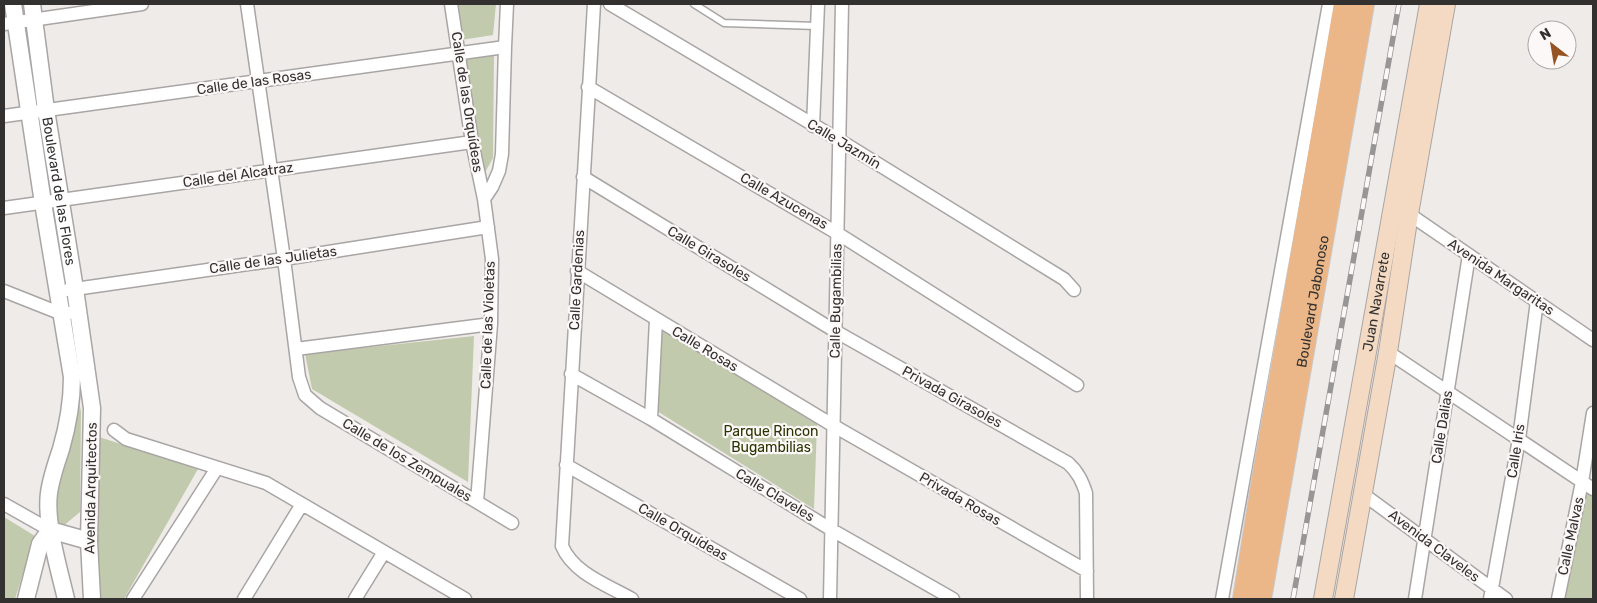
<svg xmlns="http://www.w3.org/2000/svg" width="1597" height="603" font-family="Rubik,sans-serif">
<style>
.green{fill:#c1caac}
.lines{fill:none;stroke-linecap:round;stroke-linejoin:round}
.service-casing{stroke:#a9a5a4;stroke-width:9}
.minor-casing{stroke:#a9a5a4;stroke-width:15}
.tertiary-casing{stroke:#a9a5a4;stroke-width:19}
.secondary-casing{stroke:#a9a5a4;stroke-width:20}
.primary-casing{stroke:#cac9c9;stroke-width:22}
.service{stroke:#fff;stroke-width:6}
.minor{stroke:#fff;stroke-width:12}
.tertiary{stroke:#fff;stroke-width:16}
.secondary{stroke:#f5dac3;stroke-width:18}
.primary{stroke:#ebb688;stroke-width:20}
.rail-casing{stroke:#989695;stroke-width:5.5}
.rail{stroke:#fcf8f7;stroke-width:4;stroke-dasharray:11;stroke-linecap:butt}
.labels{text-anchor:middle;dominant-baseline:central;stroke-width:4.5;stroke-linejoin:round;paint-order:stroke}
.street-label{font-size:14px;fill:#323130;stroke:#fcf8f7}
.park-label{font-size:14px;fill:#293400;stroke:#fcf8f7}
</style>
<rect width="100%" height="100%" fill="#eeebe9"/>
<path class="green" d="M 456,4 L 496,4 L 493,35 L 461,40 Z
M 494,53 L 493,158 L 483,176 L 462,56 Z
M 662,329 L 817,424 L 814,509 L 657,411 Z
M 474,336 L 468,482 L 312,389 L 305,354 Z
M 77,390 L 81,412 L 80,512 L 62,527 L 53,525 L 60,464 Z
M 96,436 L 198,469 L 124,599 L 96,599 Z
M 1585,489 L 1593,495 L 1593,599 L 1561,599 Z
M 4,517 L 35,536 L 15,599 L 4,599 Z"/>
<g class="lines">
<g class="service-casing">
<path id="service" d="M 694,4 L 724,23 L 817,26"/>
</g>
<g class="minor-casing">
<path id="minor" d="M 247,4 L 284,259 L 299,377 L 305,395 L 320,408 L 512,523
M 451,4 L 472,142 L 484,199 L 492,259 L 491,324 L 477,502
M 594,4 L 562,546 C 573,573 607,585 632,599
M 610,4 L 839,140 L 1064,279 L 1074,290
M 4,24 L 142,4
M 588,87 L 837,233 L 1077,385
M 4,116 L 505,47
M 813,126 L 818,4
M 583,177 L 835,331 L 1068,463 C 1078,472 1082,481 1086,493 L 1087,599
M 484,199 L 492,187 L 499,171 L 502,154 L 505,47 L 507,4
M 4,208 L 472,142
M 1409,214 L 1593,340
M 577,271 L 834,426 L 1087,571
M 68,290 L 284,259 L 488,227
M 4,291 L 62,314 L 69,313
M 296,349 L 491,324
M 1388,352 L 1593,489
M 571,374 L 651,419 L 832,530 L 953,599
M 651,419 L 656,320
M 114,430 L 126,439 L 266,483 L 465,599
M 566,465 L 800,599
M 1363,494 L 1506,599
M 4,504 L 50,530
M 133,599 L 217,468
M 244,599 L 302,504
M 355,599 L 384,552
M 830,599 L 842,4
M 1222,599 L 1329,4
M 1415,599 L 1469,255
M 1490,599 L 1519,439 L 1537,301
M 1558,599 L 1582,482 L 1593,413"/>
</g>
<g class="tertiary-casing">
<g id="tertiary">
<path d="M 13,4 L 43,203 L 72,377 C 72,402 68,425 61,449 C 56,464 51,478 49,493 C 45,523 59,569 66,599"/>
<path id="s1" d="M 32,4 L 46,110 L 75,289 L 92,408 L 89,541 L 92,599"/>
<path d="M 50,530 L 89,541"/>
<path d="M 26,599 L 40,544 L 50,530"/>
</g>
</g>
<g class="secondary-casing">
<g id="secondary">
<path id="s2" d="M 1323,599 L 1429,4"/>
<path d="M 1344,599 L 1388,352 L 1409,214 L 1446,4"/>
</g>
</g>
<g class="primary-casing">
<g id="primary">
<path d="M 1243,599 L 1263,473 L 1344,4"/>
<path id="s3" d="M 1261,599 L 1364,4"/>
</g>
</g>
<use href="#service" class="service"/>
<use href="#minor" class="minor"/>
<use href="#tertiary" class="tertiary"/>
<use href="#secondary" class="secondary"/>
<use href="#primary" class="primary"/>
<g class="rail-casing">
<path id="rail" d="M 1293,599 L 1399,4"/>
</g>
<use href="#rail" class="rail"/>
</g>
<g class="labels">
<g class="street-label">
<text transform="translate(254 82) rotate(-8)">Calle de las Rosas</text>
<text transform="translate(467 102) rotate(81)">Calle de las Orquídeas</text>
<text transform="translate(844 144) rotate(31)">Calle Jazmín</text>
<text transform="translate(238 175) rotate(-8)">Calle del Alcatraz</text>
<text stroke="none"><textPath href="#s1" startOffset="189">Boulevard de las Flores</textPath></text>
<text transform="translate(784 201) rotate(30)">Calle Azucenas</text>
<text transform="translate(709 254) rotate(31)">Calle Girasoles</text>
<text transform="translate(273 260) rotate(-8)">Calle de las Julietas</text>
<text transform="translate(1501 277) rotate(34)">Avenida Margaritas</text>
<text transform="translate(577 280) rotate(-87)">Calle Gardenias</text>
<text transform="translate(836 301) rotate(-89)">Calle Bugambilias</text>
<text stroke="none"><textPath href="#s3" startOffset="302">Boulevard Jabonoso</textPath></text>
<text stroke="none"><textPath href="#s2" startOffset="302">Juan Navarrete</textPath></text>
<text transform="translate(488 325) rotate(-88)">Calle de las Violetas</text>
<text transform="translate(705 349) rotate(31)">Calle Rosas</text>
<text transform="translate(952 397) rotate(29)">Privada Girasoles</text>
<text transform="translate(1442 427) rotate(-81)">Calle Dalias</text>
<text transform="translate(1516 451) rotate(-81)">Calle Iris</text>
<text transform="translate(407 460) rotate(31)">Calle de los Zempuales</text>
<text transform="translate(91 488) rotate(-89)">Avenida Arquitectos</text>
<text transform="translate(775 495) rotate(31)">Calle Claveles</text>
<text transform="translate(960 499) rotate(30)">Privada Rosas</text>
<text transform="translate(683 532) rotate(30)">Calle Orquídeas</text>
<text transform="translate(1571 536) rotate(-78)">Calle Malvas</text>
<text transform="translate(1434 546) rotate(37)">Avenida Claveles</text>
</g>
<g class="park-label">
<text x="771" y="431">Parque Rincon<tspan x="771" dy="16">Bugambilias</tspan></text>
</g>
</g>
<rect width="1597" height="603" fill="none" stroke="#323130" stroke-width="10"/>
<g transform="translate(1552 45) rotate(329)"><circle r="24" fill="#fcf8f7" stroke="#aba8a7"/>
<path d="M0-4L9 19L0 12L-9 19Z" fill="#965323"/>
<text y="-8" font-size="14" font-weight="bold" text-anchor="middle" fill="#323130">N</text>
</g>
</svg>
